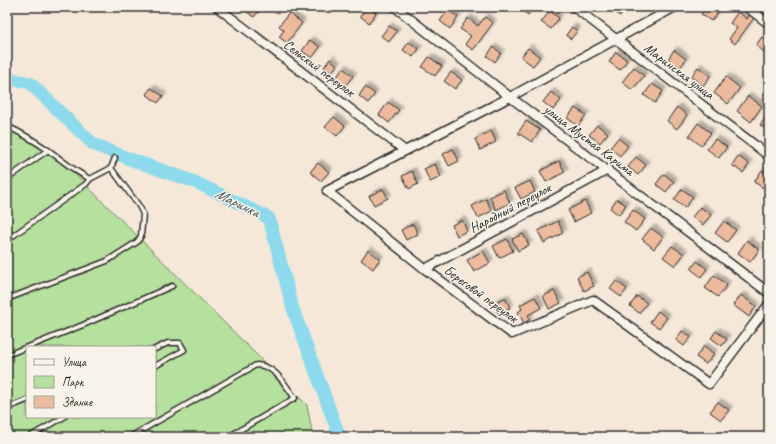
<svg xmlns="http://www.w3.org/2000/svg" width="776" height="444" font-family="Caveat,sans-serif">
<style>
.green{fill:#b6e09e;stroke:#708664;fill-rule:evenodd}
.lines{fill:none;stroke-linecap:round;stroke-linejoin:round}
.river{stroke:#8cdaeb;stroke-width:13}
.building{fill:#ecbb9d;stroke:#2b2b2b;filter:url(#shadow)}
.lane-casing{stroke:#2b2b2b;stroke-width:7}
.street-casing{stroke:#2b2b2b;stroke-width:11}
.lane{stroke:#f7f3e8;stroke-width:4}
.street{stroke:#f7f3e8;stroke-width:8}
.labels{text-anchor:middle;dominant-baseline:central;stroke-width:3;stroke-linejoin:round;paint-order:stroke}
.street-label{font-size:14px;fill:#2b2b2b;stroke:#f7f3e8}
.water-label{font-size:15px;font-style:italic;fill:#43575b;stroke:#f7f3e8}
</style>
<defs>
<filter id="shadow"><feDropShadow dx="3.5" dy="-3.5" stdDeviation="1" flood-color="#0004"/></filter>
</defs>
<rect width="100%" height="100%" fill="#f5e8d9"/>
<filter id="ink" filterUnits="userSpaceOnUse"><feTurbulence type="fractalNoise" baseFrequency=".025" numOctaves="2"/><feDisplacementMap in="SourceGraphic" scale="8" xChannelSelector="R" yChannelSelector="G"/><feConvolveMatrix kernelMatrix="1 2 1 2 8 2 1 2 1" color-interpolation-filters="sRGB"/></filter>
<g filter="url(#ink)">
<path class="green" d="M 7,127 L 48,147 L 307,405 L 313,437 L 7,437 ZM 27,347 L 155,347 L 155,417 L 27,417 Z"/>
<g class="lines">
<path class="river" d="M 7,78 L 30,83 L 93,144 L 127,158 L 195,182 L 269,218 L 293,309 L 339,435 L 342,437"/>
</g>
<path class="building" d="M 240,7 L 262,7 L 254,17 Z
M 367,7 L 376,13 L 369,23 L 360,16 Z
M 518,7 L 533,7 L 528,15 Z
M 608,7 L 627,7 L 620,16 Z
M 706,7 L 716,7 L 720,10 L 711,21 L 701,14 Z
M 448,10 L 458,17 L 450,29 L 440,21 Z
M 550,11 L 559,18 L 551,29 L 541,22 Z
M 738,12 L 747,19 L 750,15 L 754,18 L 735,44 L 729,39 L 737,28 L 730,23 Z
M 289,13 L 302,23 L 287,43 L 279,37 L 284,30 L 279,26 Z
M 485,17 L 493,23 L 473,50 L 465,44 L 471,36 L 460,29 L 468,18 L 478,26 Z
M 389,26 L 397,31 L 389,42 L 381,36 Z
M 572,27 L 577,31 L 571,39 L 566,35 Z
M 762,37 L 769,42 L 769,48 L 765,53 L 756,45 Z
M 310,40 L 320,47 L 312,58 L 302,51 Z
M 409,42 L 419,49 L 413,57 L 403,50 Z
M 493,47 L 501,53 L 495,62 L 487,56 Z
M 528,48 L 540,57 L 533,66 L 521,57 Z
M 674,50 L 686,59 L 680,68 L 668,59 Z
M 616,52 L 627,60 L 620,70 L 609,62 Z
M 429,57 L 442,66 L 435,76 L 422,67 Z
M 330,59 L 337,65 L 331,73 L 324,67 Z
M 634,67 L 644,76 L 632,90 L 622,82 Z
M 698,67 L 710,76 L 703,86 L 691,77 Z
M 343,68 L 353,76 L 346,85 L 336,78 Z
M 451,72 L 462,80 L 455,89 L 444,81 Z
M 726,77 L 740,88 L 728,104 L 714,93 Z
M 652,84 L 663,91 L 655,103 L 644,95 Z
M 365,87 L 375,94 L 368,103 L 359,96 Z
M 151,88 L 163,96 L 158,103 L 146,94 Z
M 551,92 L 561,100 L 553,110 L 543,102 Z
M 748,96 L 762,106 L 751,122 L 737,111 Z
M 388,102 L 399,110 L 389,123 L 379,115 Z
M 677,107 L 687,115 L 677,129 L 667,121 Z
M 575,108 L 586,115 L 578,126 L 567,118 Z
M 769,113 L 769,131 L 760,125 Z
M 334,117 L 345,126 L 337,136 L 325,127 Z
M 526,121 L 540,130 L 532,142 L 518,133 Z
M 698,123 L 711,133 L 701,146 L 689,136 Z
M 597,125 L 608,133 L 600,143 L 589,135 Z
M 491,131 L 496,142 L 480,150 L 475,139 Z
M 618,138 L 628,146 L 620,156 L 610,148 Z
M 715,139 L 727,147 L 719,158 L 707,149 Z
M 453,149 L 459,161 L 449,166 L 443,154 Z
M 738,156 L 749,164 L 743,173 L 732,165 Z
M 636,157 L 646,165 L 638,175 L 628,167 Z
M 559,161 L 565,172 L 546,182 L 540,171 Z
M 318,163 L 329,172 L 321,181 L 310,172 Z
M 435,164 L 441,177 L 430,182 L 424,169 Z
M 762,170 L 769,175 L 769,184 L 765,189 L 754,182 Z
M 412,171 L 418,184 L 409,189 L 402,176 Z
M 664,174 L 674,182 L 666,192 L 656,184 Z
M 530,181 L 535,192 L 521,199 L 515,188 Z
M 383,189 L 388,198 L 374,205 L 369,196 Z
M 682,189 L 693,197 L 685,208 L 674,200 Z
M 504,190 L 510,203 L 496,210 L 490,197 Z
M 486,199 L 492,211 L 478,218 L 472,206 Z
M 617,199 L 626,205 L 619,215 L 610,208 Z
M 585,201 L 591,213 L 574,222 L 568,210 Z
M 700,207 L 711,215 L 703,225 L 692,217 Z
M 633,210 L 645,219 L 636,231 L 624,222 Z
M 462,220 L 467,231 L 457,236 L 452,225 Z
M 558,221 L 563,233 L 544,243 L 538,231 Z
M 724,221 L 736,230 L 727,242 L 715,233 Z
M 413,224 L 418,234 L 406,240 L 401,230 Z
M 651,228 L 663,237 L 654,249 L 642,239 Z
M 523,234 L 529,245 L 518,251 L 512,239 Z
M 507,239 L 513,251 L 499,258 L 493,246 Z
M 747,240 L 759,250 L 750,262 L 738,253 Z
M 672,246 L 684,254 L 675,266 L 663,257 Z
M 368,250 L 380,259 L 373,269 L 361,260 Z
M 483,251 L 490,263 L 474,272 L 467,260 Z
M 697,261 L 707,269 L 701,277 L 691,269 Z
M 587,272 L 594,286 L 584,291 L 577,277 Z
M 714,275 L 727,285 L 718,297 L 705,288 Z
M 616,281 L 627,289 L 621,297 L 610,289 Z
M 554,291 L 561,303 L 549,309 L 543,296 Z
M 741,295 L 756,306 L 749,317 L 733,305 Z
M 637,296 L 647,303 L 639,313 L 630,306 Z
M 535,297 L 541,308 L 528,315 L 530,319 L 524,323 L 518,312 L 522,309 L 520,305 Z
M 505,298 L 510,308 L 498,313 L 493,303 Z
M 658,311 L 667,318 L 659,328 L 650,322 Z
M 682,331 L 691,337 L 684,346 L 676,340 Z
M 716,331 L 727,339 L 722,346 L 711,338 Z
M 704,346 L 714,354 L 706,364 L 696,357 Z
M 718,402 L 729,410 L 721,420 L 710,412 Z"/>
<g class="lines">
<g class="lane-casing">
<path id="lane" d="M 7,126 C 21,133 35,141 48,150 C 62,160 74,171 90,179 L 111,168 L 115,158
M 7,179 L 48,150
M 7,240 L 86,184 L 90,179
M 7,299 L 107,261 L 137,242 L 141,236 L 143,214 L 139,206 L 111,168
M 28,347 L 83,325 L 172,286
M 155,349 L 168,343 L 180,343 L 184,350 L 155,366
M 7,355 L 27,347
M 7,408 L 27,400
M 29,437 L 64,417
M 130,437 L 256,365 C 275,365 285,385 295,398 L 228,437"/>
</g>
<g class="street-casing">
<path id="street" d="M 217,7 L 404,150
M 395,7 L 510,97 L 769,293
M 574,7 L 769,156
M 675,7 L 510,97 L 327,191 L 425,269 L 512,334 L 593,300 L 709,384 L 769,304
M 747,7 L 769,24
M 425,269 L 608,170"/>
</g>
<use href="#lane" class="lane"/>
<use href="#street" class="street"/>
</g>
</g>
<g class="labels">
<g class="street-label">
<text transform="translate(319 68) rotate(37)">Сельский переулок</text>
<text transform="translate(679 71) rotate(37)">Маринская улица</text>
<text transform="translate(589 140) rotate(37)">улица Мустая Карима</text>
<text transform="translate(510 208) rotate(-28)">Народный переулок</text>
<text transform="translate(481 294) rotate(36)">Береговой переулок</text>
</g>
<g class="water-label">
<text transform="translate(237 203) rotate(26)">Маринка</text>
</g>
</g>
<rect width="776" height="444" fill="none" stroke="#f7f3e8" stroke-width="24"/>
<rect x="12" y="12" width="752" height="420" fill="none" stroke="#2b2b2b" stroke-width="1.5" filter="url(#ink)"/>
<rect x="26" y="346" width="130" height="72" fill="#f7f3e8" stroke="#a5a39c"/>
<rect x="34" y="359" width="20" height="6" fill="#f7f3e8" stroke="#a5a39c"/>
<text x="62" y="366" font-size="12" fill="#2b2b2b">Улица</text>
<rect x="34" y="376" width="20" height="12" fill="#b6e09e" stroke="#a5a39c"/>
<text x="62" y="386" font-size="12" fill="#2b2b2b">Парк</text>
<rect x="34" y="396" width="20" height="12" fill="#ecbb9d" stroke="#a5a39c"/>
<text x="62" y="406" font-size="12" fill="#2b2b2b">Здание</text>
</svg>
